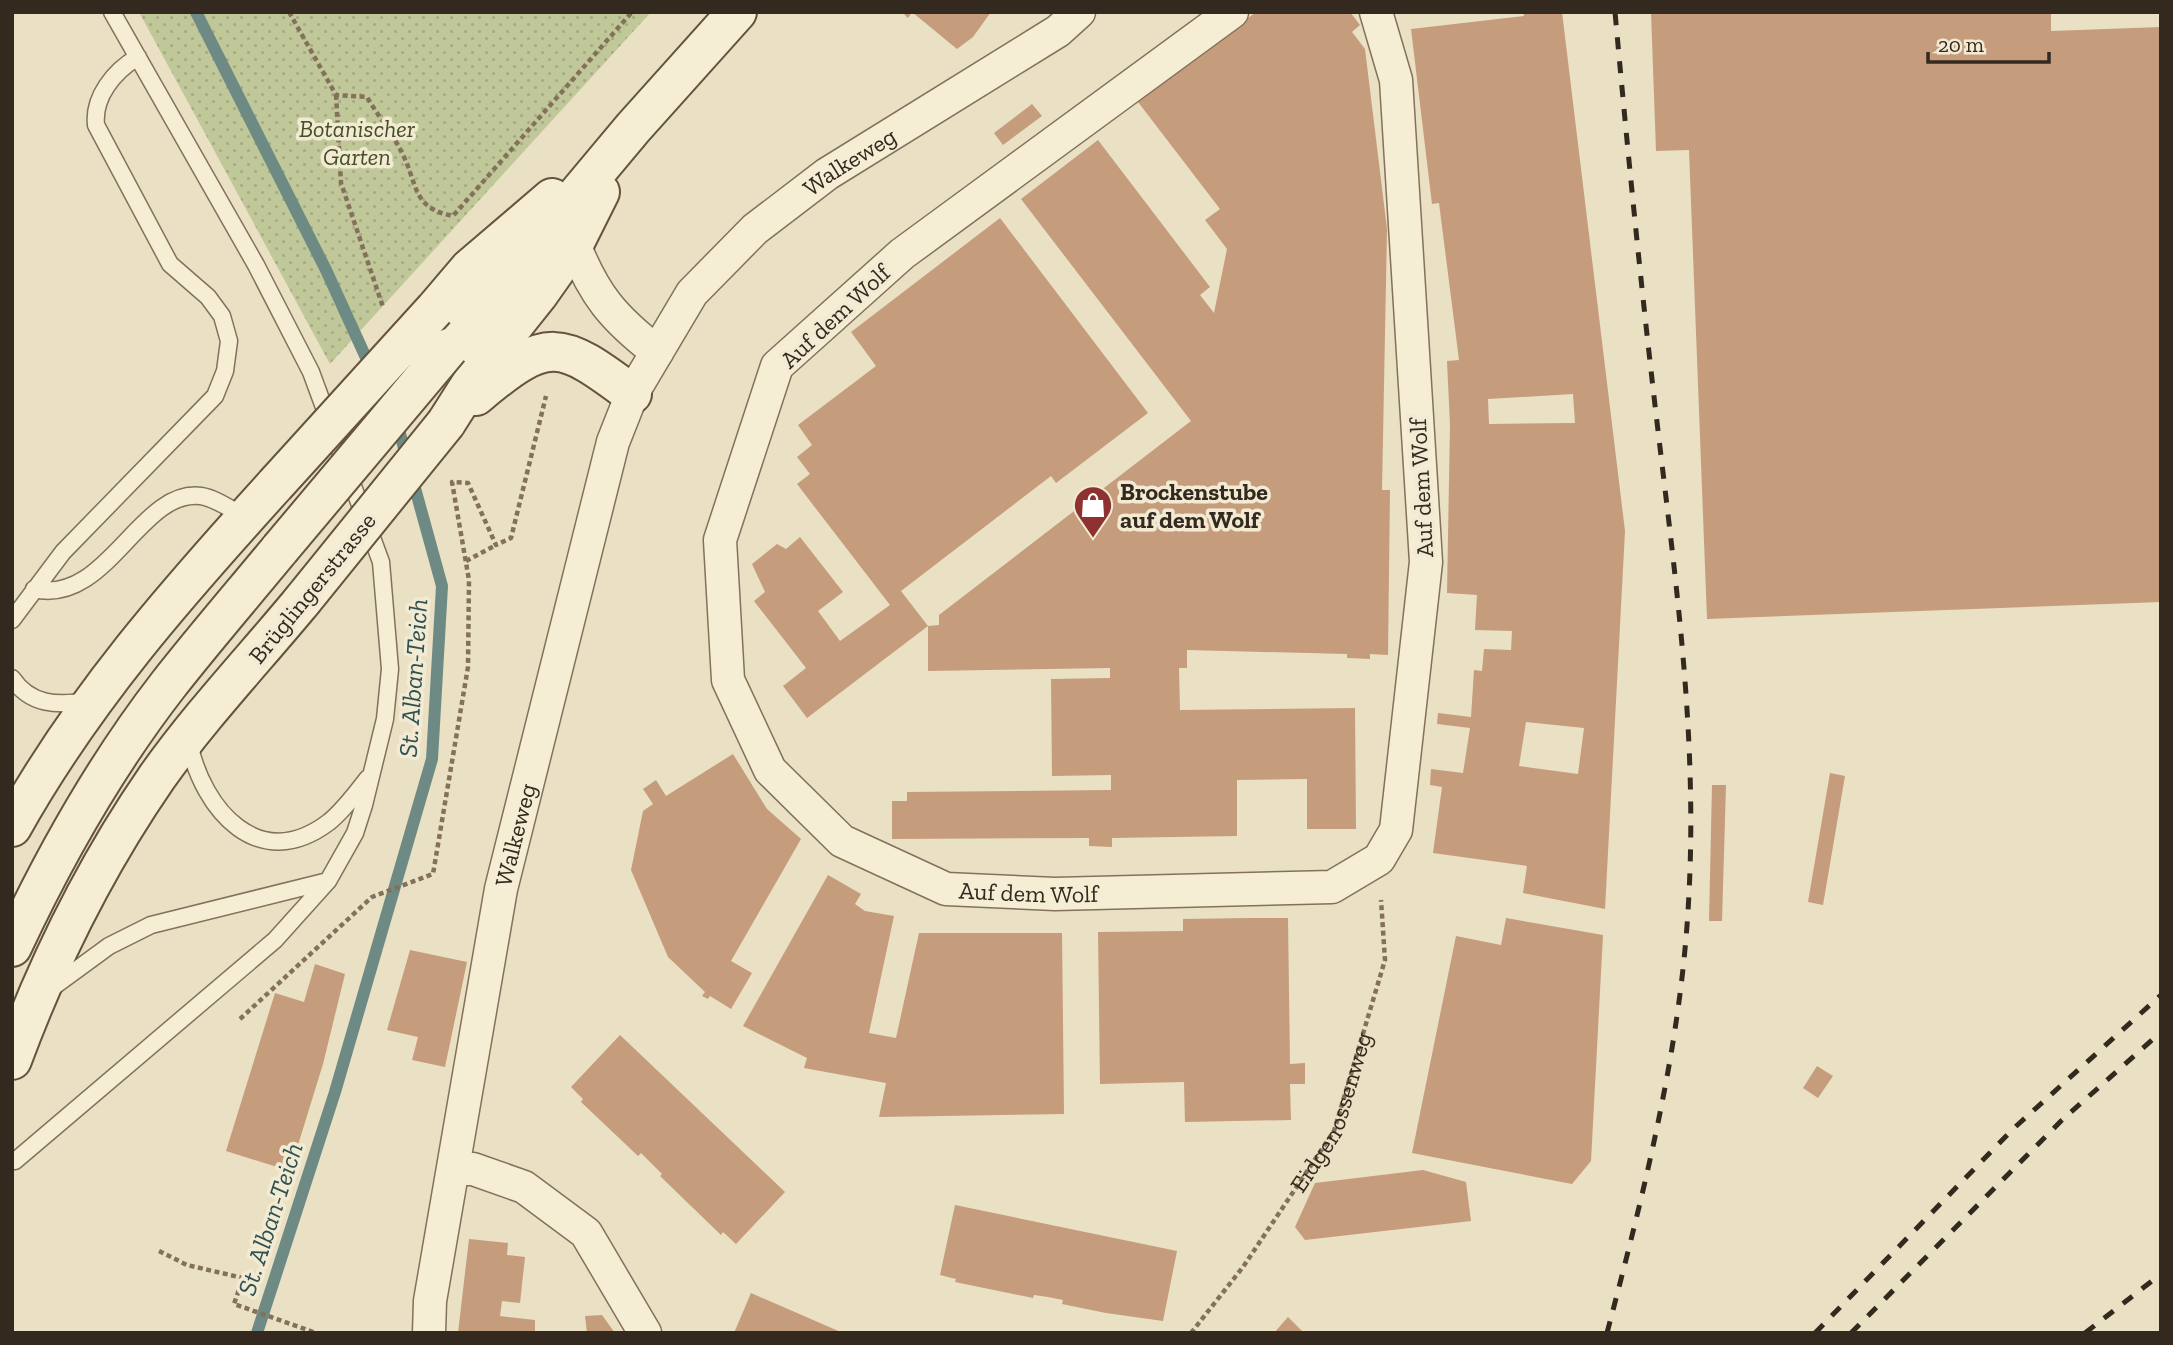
<svg xmlns="http://www.w3.org/2000/svg" width="2173" height="1345" font-family="'Zilla Slab',serif">
<style>
.park{fill:url(#park-dots)}
.lines{fill:none;stroke-linecap:round;stroke-linejoin:round}
.stream{stroke:#6d8a84;stroke-width:12}
.building{fill:#c59c7c;fill-rule:evenodd}
.lane-casing{stroke:#83715b;stroke-width:19}
.street-casing{stroke:#83715b;stroke-width:35}
.secondary-casing{stroke:#65533e;stroke-width:42}
.path{stroke:#83715b;stroke-width:4.5;stroke-dasharray:5 3.5;stroke-linecap:butt}
.lane{stroke:#f6edd5;stroke-width:16}
.street{stroke:#f6edd5;stroke-width:32}
.secondary{stroke:#f6edd5;stroke-width:38}
.rail{stroke:#34291e;stroke-width:5;stroke-dasharray:12 12;stroke-linecap:butt}
.secondary-bridge-casing{stroke:#65533e;stroke-width:42;stroke-linecap:butt}
.secondary-bridge{stroke:#f6edd5;stroke-width:38}
.labels{text-anchor:middle;dominant-baseline:central;stroke-width:7;stroke-linejoin:round;paint-order:stroke}
.park-label{font-size:24px;font-style:italic;fill:#434f26;stroke:#f2ead2}
.street-label{font-size:24px;fill:#34291e;stroke:#f2ead2}
.poi-label{font-size:24px;font-weight:bold;fill:#34291e;stroke:#f2ead2;text-anchor:start}
.water-label{font-size:26px;font-style:italic;fill:#2f5251;stroke:#f2ead2}
</style>
<defs>
<pattern id="park-dots" width="8" height="8" patternUnits="userSpaceOnUse" patternTransform="scale(1.75)"><rect width="8" height="8" fill="#c0c798"/><path d="M2 2h.1M6 6h.1" fill="none" stroke="#a6ab83" stroke-width="1.8" stroke-linecap="round"/></pattern>
</defs>
<rect width="100%" height="100%" fill="#eae0c3"/>
<path class="park" d="M 139,12 L 651,12 L 330,364 Z"/>
<g class="lines">
<path class="stream" d="M 196,12 L 326,270 L 399,430 L 442,586 L 432,759 L 335,1092 L 257,1333"/>
</g>
<path class="building" d="M 902,12 L 991,12 L 973,37 L 957,49 L 912,12 L 908,18 Z
M 1256,12 L 1350,12 L 1360,25 L 1352,32 L 1365,49 L 1387,229 L 1382,490 L 1390,490 L 1388,655 L 1370,654 L 1370,659 L 1347,658 L 1347,654 L 1187,650 L 1187,668 L 1179,668 L 1180,710 L 1355,708 L 1356,829 L 1307,829 L 1307,779 L 1237,780 L 1237,836 L 1112,838 L 1112,847 L 1089,846 L 1089,838 L 892,839 L 892,801 L 907,801 L 907,792 L 1111,790 L 1111,775 L 1052,776 L 1051,679 L 1110,678 L 1110,668 L 928,671 L 928,626 L 807,718 L 783,686 L 806,668 L 754,601 L 765,592 L 752,564 L 777,544 L 786,549 L 800,537 L 843,592 L 818,611 L 840,641 L 890,605 L 797,484 L 810,474 L 797,457 L 812,445 L 798,425 L 876,366 L 851,332 L 1000,218 L 1148,413 L 1056,483 L 1051,476 L 901,591 L 928,626 L 939,625 L 939,615 L 1191,421 L 1021,199 L 1098,140 L 1210,287 L 1200,295 L 1214,313 L 1227,249 L 1205,220 L 1220,209 L 1138,102 Z
M 1523,12 L 1562,12 L 1625,531 L 1605,909 L 1523,893 L 1527,866 L 1433,853 L 1442,787 L 1430,785 L 1431,769 L 1463,773 L 1470,728 L 1437,724 L 1438,713 L 1471,717 L 1474,670 L 1482,671 L 1484,649 L 1511,650 L 1512,631 L 1475,630 L 1477,595 L 1447,593 L 1450,425 L 1447,361 L 1459,360 L 1439,203 L 1432,204 L 1411,29 L 1524,16 ZM 1573,394 L 1575,423 L 1489,424 L 1488,399 ZM 1526,722 L 1584,728 L 1578,774 L 1519,766 Z
M 1651,12 L 2051,12 L 2051,31 L 2161,27 L 2161,602 L 1707,619 L 1689,150 L 1656,151 Z
M 1032,104 L 1042,116 L 1003,145 L 994,133 Z
M 733,754 L 767,809 L 801,839 L 731,961 L 752,973 L 731,1009 L 710,996 L 708,999 L 702,996 L 705,992 L 668,957 L 631,870 L 643,811 L 653,804 L 643,789 L 656,780 L 666,796 Z
M 1830,773 L 1845,776 L 1823,905 L 1808,902 Z
M 1712,785 L 1726,785 L 1722,921 L 1709,921 Z
M 828,875 L 861,894 L 855,904 L 865,911 L 894,916 L 869,1033 L 896,1038 L 919,933 L 1062,933 L 1064,1114 L 879,1117 L 886,1083 L 804,1068 L 807,1058 L 743,1026 Z
M 1249,918 L 1288,918 L 1290,1064 L 1305,1063 L 1305,1084 L 1290,1084 L 1291,1120 L 1185,1122 L 1184,1082 L 1100,1084 L 1098,932 L 1183,931 L 1183,919 Z
M 1506,918 L 1603,935 L 1591,1161 L 1572,1184 L 1412,1153 L 1456,936 L 1501,945 Z
M 410,950 L 467,962 L 445,1067 L 412,1060 L 418,1037 L 387,1030 Z
M 315,964 L 345,974 L 323,1064 L 290,1171 L 226,1151 L 275,993 L 304,1002 Z
M 620,1035 L 785,1192 L 736,1244 L 723,1232 L 721,1235 L 660,1176 L 662,1174 L 641,1153 L 638,1156 L 581,1102 L 583,1099 L 571,1087 Z
M 1817,1066 L 1833,1076 L 1818,1098 L 1803,1088 Z
M 1423,1170 L 1466,1182 L 1471,1221 L 1305,1240 L 1295,1227 L 1315,1183 Z
M 955,1205 L 1177,1251 L 1163,1321 L 1106,1313 L 1062,1304 L 1063,1300 L 1048,1297 L 1034,1295 L 1033,1298 L 955,1282 L 956,1279 L 940,1275 Z
M 469,1239 L 508,1243 L 507,1255 L 525,1257 L 520,1303 L 502,1301 L 500,1316 L 535,1320 L 535,1333 L 458,1333 Z
M 751,1293 L 843,1333 L 734,1333 Z
M 602,1315 L 615,1333 L 587,1333 L 585,1316 Z
M 1288,1317 L 1304,1333 L 1274,1333 Z"/>
<g class="lines">
<g class="lane-casing">
<path id="lane" d="M 34,589 C 107,606 140,488 201,496 C 215,498 232,510 245,517
M 12,620 L 63,552 L 215,396 L 225,371 L 229,341 L 222,316 L 208,297 L 170,264 L 96,125 C 93,97 114,71 138,57
M 12,678 C 30,705 57,706 87,701
M 189,743 C 203,810 259,875 329,822 C 344,810 356,793 368,778
M 53,987 L 109,946 L 151,925 L 328,881
M 15,1161 L 275,940 L 328,881 L 355,833 L 364,805 L 385,719 L 390,669 L 381,562 L 311,372 L 256,265 L 112,12"/>
</g>
<g class="street-casing">
<g id="street">
<path id="s2" d="M 1232,12 L 902,254 L 777,366 L 720,540 L 728,680 L 770,770 L 842,841 L 946,889 L 1055,894 L 1332,887 L 1379,859 L 1396,830 L 1426,562 L 1396,80 L 1376,12"/>
<path d="M 574,244 C 594,295 613,318 657,352"/>
<path d="M 455,1169 L 473,1169 L 524,1187 L 586,1233 L 645,1333"/>
<path id="s3" d="M 429,1333 L 430,1301 L 501,889 L 613,442 L 632,394 L 692,293 L 755,229 L 827,174 L 1058,31 L 1079,12"/>
</g>
</g>
<g class="secondary-casing">
<path id="secondary" d="M 435,309 L 469,269 L 552,198
M 449,348 L 633,128 L 737,12
M 476,396 C 548,335 560,340 632,394
M 446,423 L 486,360 L 538,295 L 574,244 L 600,192
M 12,827 C 84,698 177,593 275,485
M 12,947 C 55,855 106,765 168,685 C 204,639 243,594 280,549
M 12,1060 C 49,960 97,864 157,777 C 201,715 254,659 302,601"/>
</g>
<g class="path">
<path d="M 289,12 L 336,95 L 367,97 C 378,116 393,134 402,153 C 418,183 411,208 453,216 L 632,12"/>
<path d="M 336,95 L 341,183 L 383,307"/>
<path d="M 466,561 L 496,545"/>
<path d="M 240,1019 L 372,897 L 433,874 L 468,667 L 469,580 L 452,482 L 468,483 L 496,545 L 511,538 L 546,396"/>
<path d="M 159,1251 L 187,1265 L 243,1278 L 234,1304 L 316,1333"/>
<path id="s1" d="M 1191,1333 L 1243,1267 L 1334,1131 L 1385,960 L 1381,900"/>
</g>
<use href="#lane" class="lane"/>
<use href="#street" class="street"/>
<use href="#secondary" class="secondary"/>
<path class="rail" d="M 1607,1333 C 1645,1188 1682,1043 1689,893 C 1697,740 1677,590 1659,439 C 1642,297 1628,155 1615,12
M 1815,1333 L 2013,1129 L 2161,995
M 1851,1333 L 2061,1121 L 2161,1032
M 2085,1333 L 2161,1274"/>
<g class="secondary-bridge-casing">
<path id="secondary-bridge" d="M 275,485 L 435,309
M 280,549 L 449,348
M 302,601 L 446,423"/>
</g>
<use href="#secondary-bridge" class="secondary-bridge"/>
</g>
<defs>
<g id="shop-pin" transform="scale(2.0125)"><path d="M0 17L-7.5 6A9.5 9.5 0 1 1 7.5 6Z" fill="#8d3230" stroke="#f2ead2"/><path d="M-5-2.5h2.3a2.7 3.5 0 0 1 5.4 0H5L5.5 6h-11ZM-1.5-2.5h3a1.5 2.3 0 0 0-3 0Z" fill="#fff"/></g>
</defs>
<g fill-rule="evenodd">
<use href="#shop-pin" x="1093" y="505"/>
</g>
<g class="labels">
<g class="park-label">
<text x="357" y="128">Botanischer<tspan x="357" dy="28">Garten</tspan></text>
</g>
<g class="street-label">
<text stroke="none"><textPath href="#s3" startOffset="1286">Walkeweg</textPath></text>
<text transform="translate(835 316) rotate(-43)">Auf dem Wolf</text>
<text transform="translate(1421 488) rotate(-93)">Auf dem Wolf</text>
<text transform="translate(312 588) rotate(-51)">Brüglingerstrasse</text>
<text stroke="none"><textPath href="#s3" startOffset="506">Walkeweg</textPath></text>
<text stroke="none"><textPath href="#s2" startOffset="1298">Auf dem Wolf</textPath></text>
<text stroke="none"><textPath href="#s1" startOffset="264">Eidgenossenweg</textPath></text>
</g>
<g class="poi-label">
<text x="1120" y="491">Brockenstube<tspan x="1120" dy="28">auf dem Wolf</tspan></text>
</g>
<g class="water-label">
<text transform="translate(413 678) rotate(-86)">St. Alban-Teich</text>
<text transform="translate(270 1219) rotate(-72)">St. Alban-Teich</text>
</g>
</g>
<rect width="2173" height="1345" fill="none" stroke="#34291e" stroke-width="28"/>
<path d="M1928 52v10h121v-10" fill="none" stroke="#34291e" stroke-width="3.5"/>
<text x="1938" y="52" font-size="21" fill="#34291e" stroke="#f2ead2" stroke-width="5" paint-order="stroke">20 m</text>
</svg>
